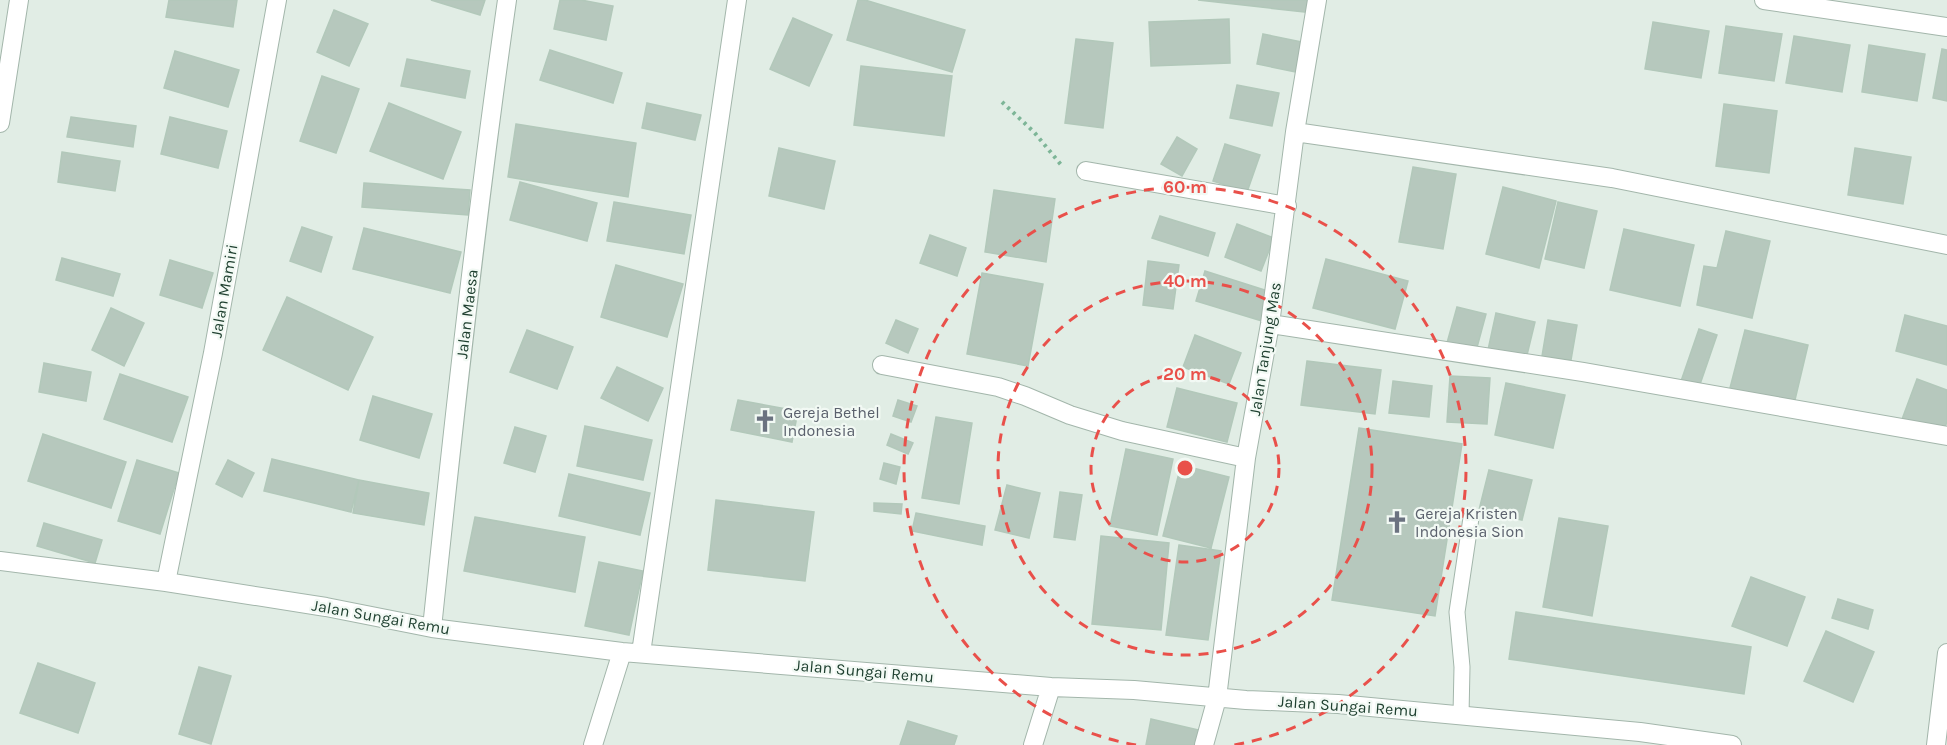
<svg xmlns="http://www.w3.org/2000/svg" width="1947" height="745" font-family="Karla,sans-serif">
<style>
.building{fill:#b6c8bd;stroke:#b2c8ba;stroke-width:1.5}
.lines{fill:none;stroke-linecap:round;stroke-linejoin:round}
.service-casing{stroke:#a3b6ab;stroke-width:17}
.minor-casing{stroke:#a3b6ab;stroke-width:20}
.tertiary-casing{stroke:#a3b6ab;stroke-width:20}
.path{stroke:#7db597;stroke-width:4;stroke-dasharray:3 4.5;stroke-linecap:butt}
.service{stroke:#fff;stroke-width:15}
.minor{stroke:#fff;stroke-width:18}
.tertiary{stroke:#fff;stroke-width:18}
.ring{fill:none;stroke:#e9504a;stroke-width:3;stroke-dasharray:10 8}
.labels{text-anchor:middle;dominant-baseline:central;stroke-width:4.5;stroke-linejoin:round;paint-order:stroke}
.street-label{font-size:16px;fill:#1f4030;stroke:#f2f9f4}
.worship-label{font-size:16px;fill:#5b616d;stroke:#f2f9f4;text-anchor:start}
.centre{fill:#e9504a;stroke:#f2f9f4;stroke-width:3}
.ring-label{font-size:18px;text-anchor:middle;font-weight:bold;fill:#e9504a;stroke:#f2f9f4;stroke-width:4.5;stroke-linejoin:round;paint-order:stroke}
</style>
<rect width="100%" height="100%" fill="#e1ede5"/>
<path class="building" d="M 169,0 L 237,0 L 233,27 L 166,17 Z
M 431,0 L 485,0 L 480,15 Z
M 560,0 L 581,0 L 613,6 L 606,40 L 554,29 Z
M 858,0 L 865,0 L 965,30 L 952,72 L 847,40 Z
M 1198,0 L 1315,0 L 1313,13 Z
M 334,10 L 368,24 L 349,66 L 317,52 Z
M 793,18 L 832,35 L 809,86 L 770,69 Z
M 1229,19 L 1230,63 L 1151,66 L 1149,22 Z
M 1653,22 L 1709,31 L 1701,78 L 1645,69 Z
M 1726,26 L 1782,34 L 1774,81 L 1719,73 Z
M 1263,34 L 1307,43 L 1301,73 L 1257,64 Z
M 1794,36 L 1850,45 L 1842,92 L 1786,83 Z
M 1076,39 L 1113,43 L 1103,128 L 1065,123 Z
M 1869,45 L 1925,54 L 1917,101 L 1862,92 Z
M 1942,49 L 1947,50 L 1947,101 L 1933,98 Z
M 550,50 L 622,73 L 613,103 L 540,80 Z
M 175,51 L 239,70 L 228,107 L 164,88 Z
M 407,59 L 470,71 L 465,98 L 401,86 Z
M 861,66 L 952,76 L 944,136 L 854,125 Z
M 322,76 L 359,89 L 336,153 L 300,141 Z
M 1237,85 L 1279,93 L 1272,126 L 1230,118 Z
M 389,103 L 461,132 L 443,179 L 370,151 Z
M 647,103 L 701,115 L 695,140 L 642,128 Z
M 1724,104 L 1777,111 L 1769,173 L 1716,166 Z
M 71,117 L 136,126 L 133,147 L 67,137 Z
M 170,117 L 227,131 L 218,168 L 161,154 Z
M 516,124 L 636,143 L 628,197 L 508,177 Z
M 1177,137 L 1197,149 L 1182,176 L 1161,164 Z
M 1225,144 L 1260,155 L 1247,192 L 1213,181 Z
M 779,148 L 835,161 L 824,209 L 769,196 Z
M 1855,148 L 1911,157 L 1903,204 L 1848,195 Z
M 62,152 L 120,161 L 115,191 L 58,182 Z
M 1413,167 L 1456,174 L 1443,249 L 1399,242 Z
M 520,182 L 597,203 L 587,241 L 510,220 Z
M 364,183 L 470,190 L 468,215 L 362,207 Z
M 1503,187 L 1556,201 L 1539,268 L 1486,254 Z
M 994,190 L 1055,199 L 1046,262 L 985,252 Z
M 614,202 L 691,215 L 684,254 L 607,241 Z
M 1558,202 L 1597,211 L 1584,268 L 1545,259 Z
M 1160,216 L 1215,233 L 1208,256 L 1152,238 Z
M 1237,224 L 1274,238 L 1261,271 L 1225,257 Z
M 302,227 L 332,237 L 321,272 L 290,261 Z
M 364,228 L 461,252 L 450,293 L 353,269 Z
M 1624,229 L 1694,245 L 1680,306 L 1610,290 Z
M 1726,231 L 1770,241 L 1752,318 L 1697,305 L 1704,266 L 1717,268 Z
M 930,235 L 966,248 L 957,276 L 920,263 Z
M 62,258 L 120,274 L 113,296 L 56,280 Z
M 1326,259 L 1408,281 L 1395,329 L 1313,308 Z
M 170,260 L 213,273 L 202,308 L 160,295 Z
M 1148,261 L 1179,265 L 1173,309 L 1143,305 Z
M 616,265 L 683,284 L 667,337 L 601,317 Z
M 1205,271 L 1271,292 L 1262,321 L 1196,301 Z
M 982,273 L 1043,284 L 1028,366 L 967,354 Z
M 287,297 L 373,337 L 348,390 L 263,350 Z
M 1457,307 L 1486,314 L 1476,351 L 1447,343 Z
M 111,308 L 144,323 L 124,366 L 92,350 Z
M 1496,313 L 1535,322 L 1526,359 L 1488,350 Z
M 1905,315 L 1947,326 L 1947,365 L 1896,351 Z
M 896,320 L 918,329 L 908,353 L 886,343 Z
M 1548,320 L 1577,325 L 1571,360 L 1542,356 Z
M 1699,329 L 1717,335 L 1697,393 L 1679,387 Z
M 527,330 L 573,347 L 557,389 L 510,372 Z
M 1745,330 L 1808,345 L 1794,404 L 1730,388 Z
M 1195,335 L 1241,353 L 1229,384 L 1183,367 Z
M 1307,361 L 1381,370 L 1375,414 L 1301,405 Z
M 44,363 L 91,372 L 86,401 L 39,392 Z
M 617,367 L 663,388 L 648,421 L 601,398 Z
M 120,374 L 188,397 L 172,442 L 104,419 Z
M 1450,376 L 1490,378 L 1487,424 L 1447,422 Z
M 1917,379 L 1947,390 L 1947,422 L 1941,437 L 1901,422 Z
M 1393,381 L 1432,386 L 1429,417 L 1389,413 Z
M 1506,383 L 1565,395 L 1553,448 L 1495,435 Z
M 1177,388 L 1237,403 L 1227,442 L 1167,427 Z
M 373,396 L 432,414 L 419,458 L 360,440 Z
M 738,400 L 798,411 L 792,442 L 731,430 Z
M 898,400 L 917,406 L 911,422 L 893,416 Z
M 936,417 L 972,423 L 959,504 L 922,498 Z
M 585,426 L 652,440 L 643,480 L 577,466 Z
M 515,427 L 546,436 L 535,472 L 504,463 Z
M 1359,428 L 1462,444 L 1435,616 L 1332,600 Z
M 43,434 L 126,462 L 111,508 L 28,481 Z
M 891,434 L 913,443 L 908,454 L 887,445 Z
M 1126,449 L 1173,459 L 1157,535 L 1110,526 Z
M 272,459 L 359,480 L 351,512 L 264,491 Z
M 137,460 L 179,473 L 160,534 L 118,521 Z
M 228,460 L 254,473 L 242,497 L 216,484 Z
M 884,463 L 900,467 L 896,484 L 880,479 Z
M 1181,465 L 1229,477 L 1211,548 L 1163,536 Z
M 1489,470 L 1532,480 L 1522,520 L 1479,510 Z
M 569,474 L 650,493 L 640,535 L 559,516 Z
M 359,480 L 429,493 L 424,525 L 353,513 Z
M 1007,485 L 1040,493 L 1029,538 L 995,530 Z
M 1060,492 L 1082,495 L 1075,540 L 1054,537 Z
M 716,500 L 814,512 L 805,581 L 708,570 Z
M 874,503 L 902,504 L 901,514 L 874,511 Z
M 916,513 L 985,526 L 982,545 L 912,531 Z
M 475,517 L 585,537 L 575,592 L 464,571 Z
M 1559,518 L 1608,526 L 1592,616 L 1543,607 Z
M 44,523 L 102,540 L 95,563 L 37,546 Z
M 1101,536 L 1169,543 L 1161,630 L 1092,624 Z
M 1179,545 L 1221,551 L 1208,640 L 1166,635 Z
M 599,562 L 643,571 L 629,635 L 585,626 Z
M 1751,577 L 1805,597 L 1787,646 L 1732,626 Z
M 1838,599 L 1873,610 L 1868,629 L 1832,618 Z
M 1516,612 L 1751,647 L 1744,694 L 1509,659 Z
M 1826,631 L 1874,652 L 1853,702 L 1804,681 Z
M 38,663 L 95,683 L 78,733 L 20,713 Z
M 199,667 L 231,676 L 211,744 L 179,734 Z
M 1151,719 L 1203,731 L 1200,745 L 1146,745 Z
M 908,721 L 957,736 L 954,745 L 900,745 Z"/>
<g class="lines">
<g class="service-casing">
<path id="service" d="M 1461,715 L 1462,667 L 1457,612 L 1471,518"/>
</g>
<g class="minor-casing">
<path id="minor" d="M 1764,0 L 1947,27
M 1295,132 L 1612,178 L 1947,245
M 1086,171 L 1287,206
M 1270,324 L 1583,372 L 1947,436
M 882,365 L 998,387 L 1025,396 L 1070,415 L 1122,431 L 1246,458
M 0,561 L 166,582 L 326,607 L 432,628 L 622,652 L 1051,687 L 1134,690 L 1246,700 L 1338,704 L 1640,732 L 1732,745
M 166,582 L 213,353 L 277,0
M 432,628 C 454,418 477,209 507,0
M 641,653 L 737,0
M 593,745 L 622,652
M 1033,745 L 1051,687
M 1204,745 L 1217,698 L 1246,458 L 1270,324 L 1295,132 L 1317,0
M 1936,745 L 1947,653"/>
</g>
<g class="tertiary-casing">
<path id="tertiary" d="M 0,123 L 19,0"/>
</g>
<path class="path" d="M 1002,102 L 1034,132 L 1062,166"/>
<use href="#service" class="service"/>
<use href="#minor" class="minor"/>
<use href="#tertiary" class="tertiary"/>
</g>
<g class="ring">
<circle cx="1185" cy="468" r="94"/>
<circle cx="1185" cy="468" r="187"/>
<path d="M1136 745A281 281 0 1 1 1234 745"/>
</g>
<defs>
<g id="church-bare" transform="scale(1.8)"><path d="M-1.2-6h2.4v3.5h3.3v2.4h-3.3V6h-2.4V-.1h-3.3v-2.4h3.3Z" fill="#6b7280" stroke="#f2f9f4" stroke-width="2.5" paint-order="stroke"/></g>
</defs>
<g fill-rule="evenodd">
<use href="#church-bare" x="765" y="421"/>
<use href="#church-bare" x="1397" y="522"/>
</g>
<g class="labels">
<g class="street-label">
<text transform="translate(224 291) rotate(-80)">Jalan Mamiri</text>
<text transform="translate(467 314) rotate(-83)">Jalan Maesa</text>
<text transform="translate(1265 349) rotate(-81)">Jalan Tanjung Mas</text>
<text transform="translate(381 617) rotate(10)">Jalan Sungai Remu</text>
<text transform="translate(864 671) rotate(5)">Jalan Sungai Remu</text>
<text transform="translate(1348 706) rotate(4)">Jalan Sungai Remu</text>
</g>
<g class="worship-label">
<text x="783" y="412">Gereja Bethel<tspan x="783" dy="18">Indonesia</tspan></text>
<text x="1415" y="513">Gereja Kristen<tspan x="1415" dy="18">Indonesia Sion</tspan></text>
</g>
</g>
<circle cx="1185" cy="468" r="9" class="centre"/>
<g class="ring-label">
<text x="1185" y="193">60 m</text>
<text x="1185" y="287">40 m</text>
<text x="1185" y="380">20 m</text>
</g>
</svg>
